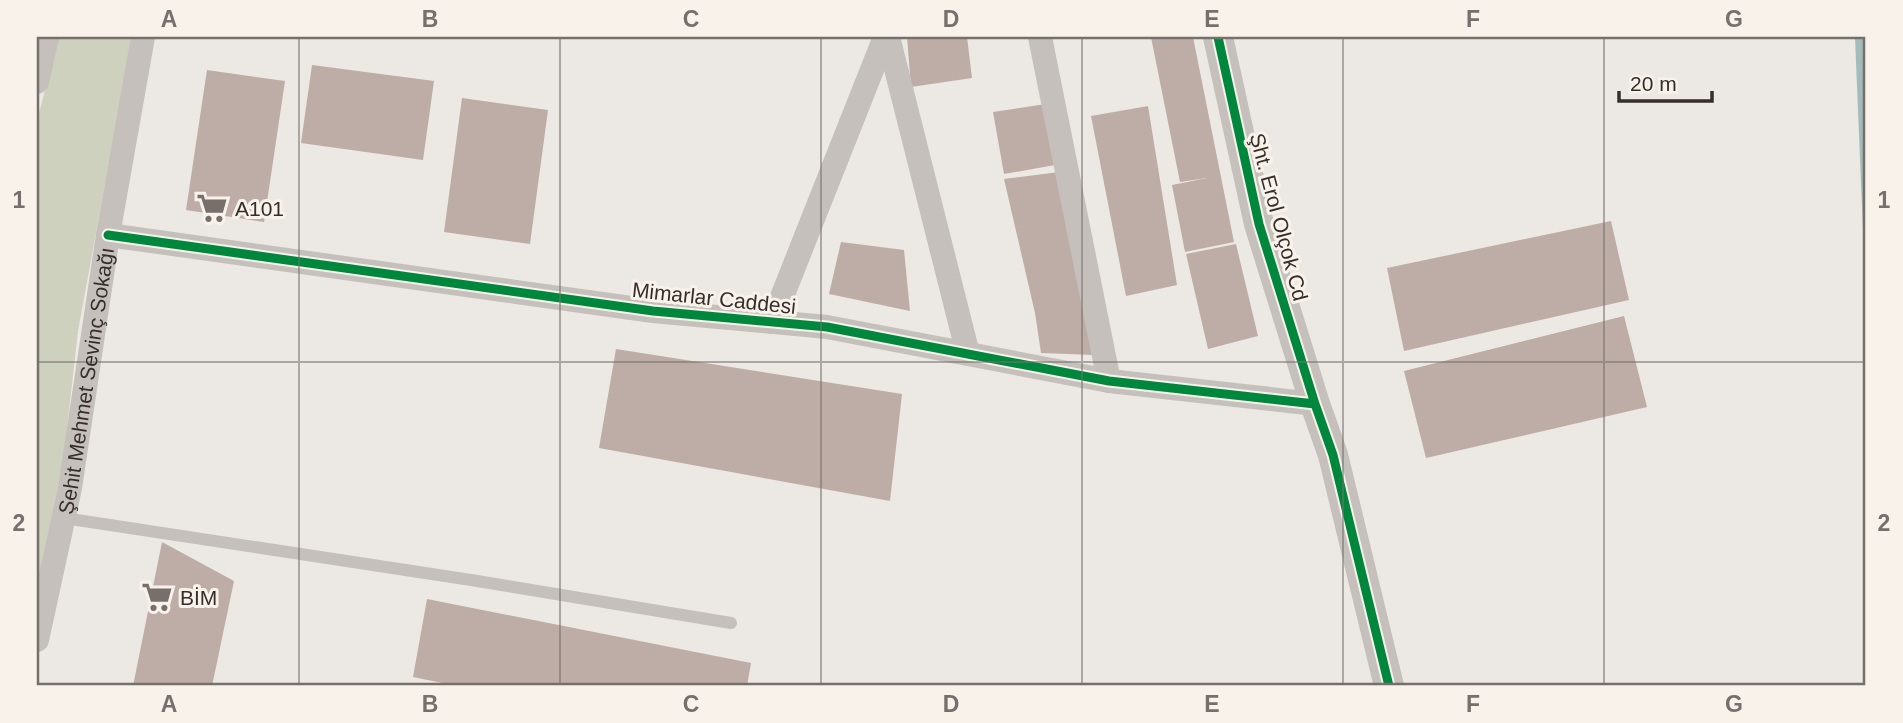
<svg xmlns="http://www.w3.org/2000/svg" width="1903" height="723" font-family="Arial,sans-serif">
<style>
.green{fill:#cdd1be}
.water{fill:#a1bcbb}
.building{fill:#beada6}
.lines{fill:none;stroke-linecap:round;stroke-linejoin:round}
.service{stroke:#c5c0bc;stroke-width:12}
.minor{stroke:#c5c0bc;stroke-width:24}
.tertiary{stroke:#c5c0bc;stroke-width:30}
.cycleway-casing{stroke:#f8f2eb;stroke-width:13}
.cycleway{stroke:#00873e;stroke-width:9}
.grid{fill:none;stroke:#766f6b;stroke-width:2;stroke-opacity:0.55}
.labels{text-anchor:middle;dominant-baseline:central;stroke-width:6;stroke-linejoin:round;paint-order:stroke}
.poi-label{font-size:21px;fill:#362e2a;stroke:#f8f2eb;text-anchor:start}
.street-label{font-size:21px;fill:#362e2a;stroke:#f8f2eb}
.neatline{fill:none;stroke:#766f6b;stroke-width:2.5}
.grid-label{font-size:23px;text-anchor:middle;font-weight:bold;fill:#766f6b}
</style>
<rect width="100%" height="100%" fill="#ece8e3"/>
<path class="green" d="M 59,37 L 132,37 L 78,331 L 63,463 L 37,587 L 37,121 Z"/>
<path class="water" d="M 1855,37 L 1866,37 L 1866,304 Z"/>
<path class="building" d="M 907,37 L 967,37 L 972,78 L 911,87 Z
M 1151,37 L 1193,37 L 1234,242 L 1185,252 L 1172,185 L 1207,178 L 1180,182 Z
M 312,65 L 434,81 L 423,160 L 301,143 Z
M 207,70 L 285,81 L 264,222 L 186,210 Z
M 462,98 L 548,110 L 530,244 L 444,232 Z
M 1046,104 L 1055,165 L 1004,174 L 993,112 Z
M 1148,106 L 1177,285 L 1126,296 L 1091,116 Z
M 1059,172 L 1094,355 L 1041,353 L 1035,313 L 1004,179 Z
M 1611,221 L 1629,300 L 1404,351 L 1387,268 Z
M 841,242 L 904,250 L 910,311 L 829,294 Z
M 1236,244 L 1258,336 L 1208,349 L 1186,254 Z
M 1624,316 L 1647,407 L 1426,458 L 1404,371 Z
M 616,349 L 902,394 L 890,501 L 599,448 Z
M 162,542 L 234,581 L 212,686 L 133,686 Z
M 427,599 L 751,663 L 747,686 L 457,686 L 413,677 Z"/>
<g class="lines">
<path class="service" d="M 64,518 L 471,580 L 731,623"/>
<g class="minor">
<path d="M 888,37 L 968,354"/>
<path d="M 1040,37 L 1109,381"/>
<path d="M 37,82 L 47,37"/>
<path d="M 108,235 L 653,311 L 827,327 L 1109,381 L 1315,404"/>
<path d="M 772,322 L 885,37"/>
<path id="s1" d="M 37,640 L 70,488 L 108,235 L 143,37"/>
</g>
<path class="tertiary" d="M 1218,37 L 1259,224 L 1315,404 L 1333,455 L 1389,686"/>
<g class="cycleway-casing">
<path id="cycleway" d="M 1218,37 L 1259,224 L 1315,404 L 1333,455 L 1389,686
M 108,235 L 653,311 L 827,327 L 1109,381 L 1315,404"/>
</g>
<use href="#cycleway" class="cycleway"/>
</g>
<path class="grid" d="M 299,37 L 299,686M 560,37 L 560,686M 821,37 L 821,686M 1082,37 L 1082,686M 1343,37 L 1343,686M 1604,37 L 1604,686M 37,362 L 1866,362"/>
<defs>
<g id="supermarket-bare" transform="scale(2.415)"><path d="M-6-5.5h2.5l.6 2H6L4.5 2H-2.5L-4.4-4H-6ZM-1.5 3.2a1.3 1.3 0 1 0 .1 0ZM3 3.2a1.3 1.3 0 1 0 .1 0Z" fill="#766f6b" stroke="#f8f2eb" stroke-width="2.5" paint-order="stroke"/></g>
</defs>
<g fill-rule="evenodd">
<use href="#supermarket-bare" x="212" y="208"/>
<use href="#supermarket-bare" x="157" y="597"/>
</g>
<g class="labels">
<g class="poi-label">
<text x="235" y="208">A101</text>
<text x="180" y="597">BİM</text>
</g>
<g class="street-label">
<text transform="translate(1279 217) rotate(75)">Şht. Erol Olçok Cd</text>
<text transform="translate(714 298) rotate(6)">Mimarlar Caddesi</text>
<text stroke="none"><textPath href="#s1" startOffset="264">Şehit Mehmet Sevinç Sokağı</textPath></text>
</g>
</g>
<rect width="1903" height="723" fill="none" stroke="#f8f2eb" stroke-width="77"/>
<path d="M1619 91v10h93v-10" fill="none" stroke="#362e2a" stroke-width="3.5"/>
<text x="1630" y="91" font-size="21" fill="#362e2a" stroke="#f8f2eb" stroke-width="5" paint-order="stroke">20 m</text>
<rect x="38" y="38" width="1826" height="646" class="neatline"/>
<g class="grid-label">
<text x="169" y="27">A</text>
<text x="430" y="27">B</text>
<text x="691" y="27">C</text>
<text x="951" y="27">D</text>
<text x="1212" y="27">E</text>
<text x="1473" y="27">F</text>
<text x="1734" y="27">G</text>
<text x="19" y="208">1</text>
<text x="1884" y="208">1</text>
<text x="19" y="531">2</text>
<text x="1884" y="531">2</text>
<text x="169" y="712">A</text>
<text x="430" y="712">B</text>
<text x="691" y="712">C</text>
<text x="951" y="712">D</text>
<text x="1212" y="712">E</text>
<text x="1473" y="712">F</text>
<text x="1734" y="712">G</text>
</g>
</svg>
